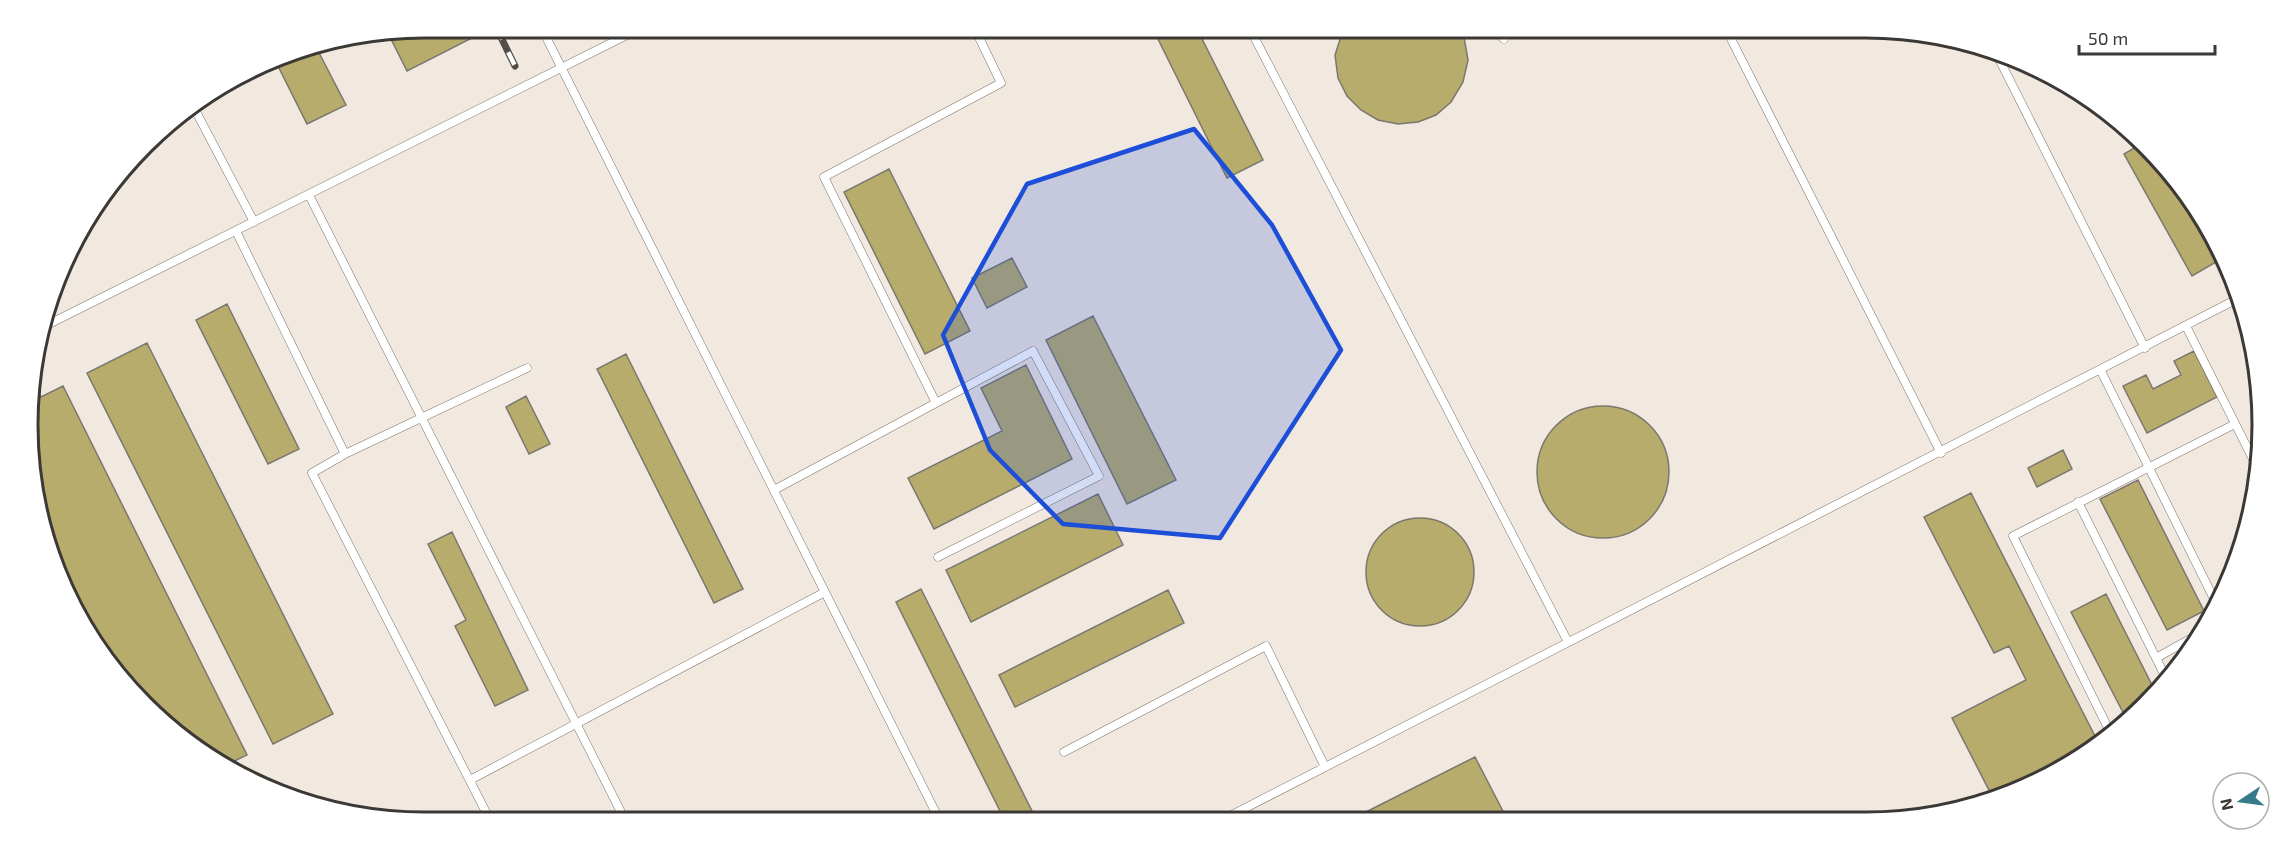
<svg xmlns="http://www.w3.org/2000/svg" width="2289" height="849" font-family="'Exo 2',sans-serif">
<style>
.building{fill:#b8ac6c;stroke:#7a786e;stroke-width:1.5}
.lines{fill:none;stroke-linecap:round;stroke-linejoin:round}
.lane-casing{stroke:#7d766d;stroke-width:9}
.lane{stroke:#fff;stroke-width:8}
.rail-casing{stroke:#524e4a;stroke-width:7}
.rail{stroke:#fff;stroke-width:4.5;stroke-dasharray:14;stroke-linecap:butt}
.marked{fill:#1d4ed8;fill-opacity:0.2;stroke:#1d4ed8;stroke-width:4.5;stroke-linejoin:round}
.rim{fill:none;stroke:#3c3835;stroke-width:3}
</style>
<rect width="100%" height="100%" fill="#f1e8df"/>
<path class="building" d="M 424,27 L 469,27 L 474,37 L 407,71 L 388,33 Z
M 1152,27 L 1196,27 L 1263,160 L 1227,178 Z
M 1344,27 L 1459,27 L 1464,37 L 1468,60 L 1463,82 L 1451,102 L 1436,115 L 1418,122 L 1398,124 L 1378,120 L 1361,110 L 1347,96 L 1338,78 L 1335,55 Z
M 315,45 L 346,105 L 307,124 L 274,58 L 296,48 Z
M 2143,143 L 2164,163 L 2209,226 L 2223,258 L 2192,276 L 2124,154 Z
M 889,169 L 970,331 L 925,354 L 844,192 Z
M 1012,258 L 1027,287 L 987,308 L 972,278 Z
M 227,304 L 299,449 L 268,464 L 196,320 Z
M 1093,316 L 1176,480 L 1127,504 L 1046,340 Z
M 147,343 L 333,714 L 273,744 L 87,373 Z
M 2194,351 L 2217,397 L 2147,433 L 2123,386 L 2146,375 L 2153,389 L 2181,375 L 2174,361 Z
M 626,354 L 743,589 L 714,603 L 597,369 Z
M 1026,365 L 1072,459 L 934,529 L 908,478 L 1002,431 L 981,388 Z
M 31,376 L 41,397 L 63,386 L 247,755 L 224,766 L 183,740 L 98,650 L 51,555 L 35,502 Z
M 526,396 L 550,444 L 529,454 L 506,407 Z
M1537 472a66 66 0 1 1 132 0a66 66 0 1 1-132 0Z
M 2063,450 L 2072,469 L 2037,487 L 2028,468 Z
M 2138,480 L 2204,611 L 2167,630 L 2100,499 Z
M 1971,493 L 2098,742 L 2040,781 L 1992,796 L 1952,718 L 2026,680 L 2009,646 L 1994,653 L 1924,517 Z
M 1098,494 L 1123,545 L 971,622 L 946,570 Z
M1366 572a54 54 0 1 1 108 0a54 54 0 1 1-108 0Z
M 452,532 L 528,690 L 495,706 L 455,626 L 466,620 L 428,544 Z
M 921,589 L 1037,821 L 1005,821 L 896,602 Z
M 1168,590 L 1184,623 L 1015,707 L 999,675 Z
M 2106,594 L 2155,691 L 2128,722 L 2071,612 Z
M 1475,757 L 1507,819 L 1471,820 L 1468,815 L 1459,820 L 1442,820 L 1438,813 L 1424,820 L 1350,820 Z"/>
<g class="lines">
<g class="lane-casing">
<path id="lane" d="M 541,27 L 940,821
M 1249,27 L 1568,642
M 1491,27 L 1504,39
M 1725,27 L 1941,453
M 1995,51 L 2145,348
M 192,104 L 254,222
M 309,195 L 626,822
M 236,231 L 345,454
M 2186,326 L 2258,469
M 41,328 L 643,27
M 2101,371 L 2215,601
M 936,403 L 1033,351 L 1099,476 L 938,557
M 774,490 L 936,403 L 824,177 L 1001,83 L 974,27
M 2078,502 L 2166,678
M 2156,658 L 2201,633
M 2111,734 L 2013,536 L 2235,424
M 1064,752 L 1266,646 L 1325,767
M 470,780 L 825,592
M 1222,820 L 2241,297
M 491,822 L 312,473 L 345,454 L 527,368"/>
</g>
<use href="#lane" class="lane"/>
<g class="rail-casing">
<path id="rail" d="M 496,27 L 515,66"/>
</g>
<use href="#rail" class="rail"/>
</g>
<path class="marked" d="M 1194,129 L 1272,225 L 1341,350 L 1220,538 L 1063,524 L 990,450 L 943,335 L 1027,184 Z"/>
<path d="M0 0H2289V849H0ZM425 38H1865A387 387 0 0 1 2252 425V425A387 387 0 0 1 1865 812H425A387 387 0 0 1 38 425V425A387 387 0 0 1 425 38Z" fill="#fff" fill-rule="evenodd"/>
<path class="rim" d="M425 38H1865A387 387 0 0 1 2252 425V425A387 387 0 0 1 1865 812H425A387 387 0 0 1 38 425V425A387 387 0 0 1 425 38Z"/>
<g transform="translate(2241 801) rotate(257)"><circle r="28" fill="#ffffff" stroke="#b1afae" stroke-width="1.5"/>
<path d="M0-4.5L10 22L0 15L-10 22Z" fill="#357a89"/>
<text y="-9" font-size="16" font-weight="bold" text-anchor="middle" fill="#3c3835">N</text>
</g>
<path d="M2079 45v9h136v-9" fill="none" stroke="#3c3835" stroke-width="3"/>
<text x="2088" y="45" font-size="18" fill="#3c3835" stroke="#ffffff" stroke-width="4.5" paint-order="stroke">50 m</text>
</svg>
